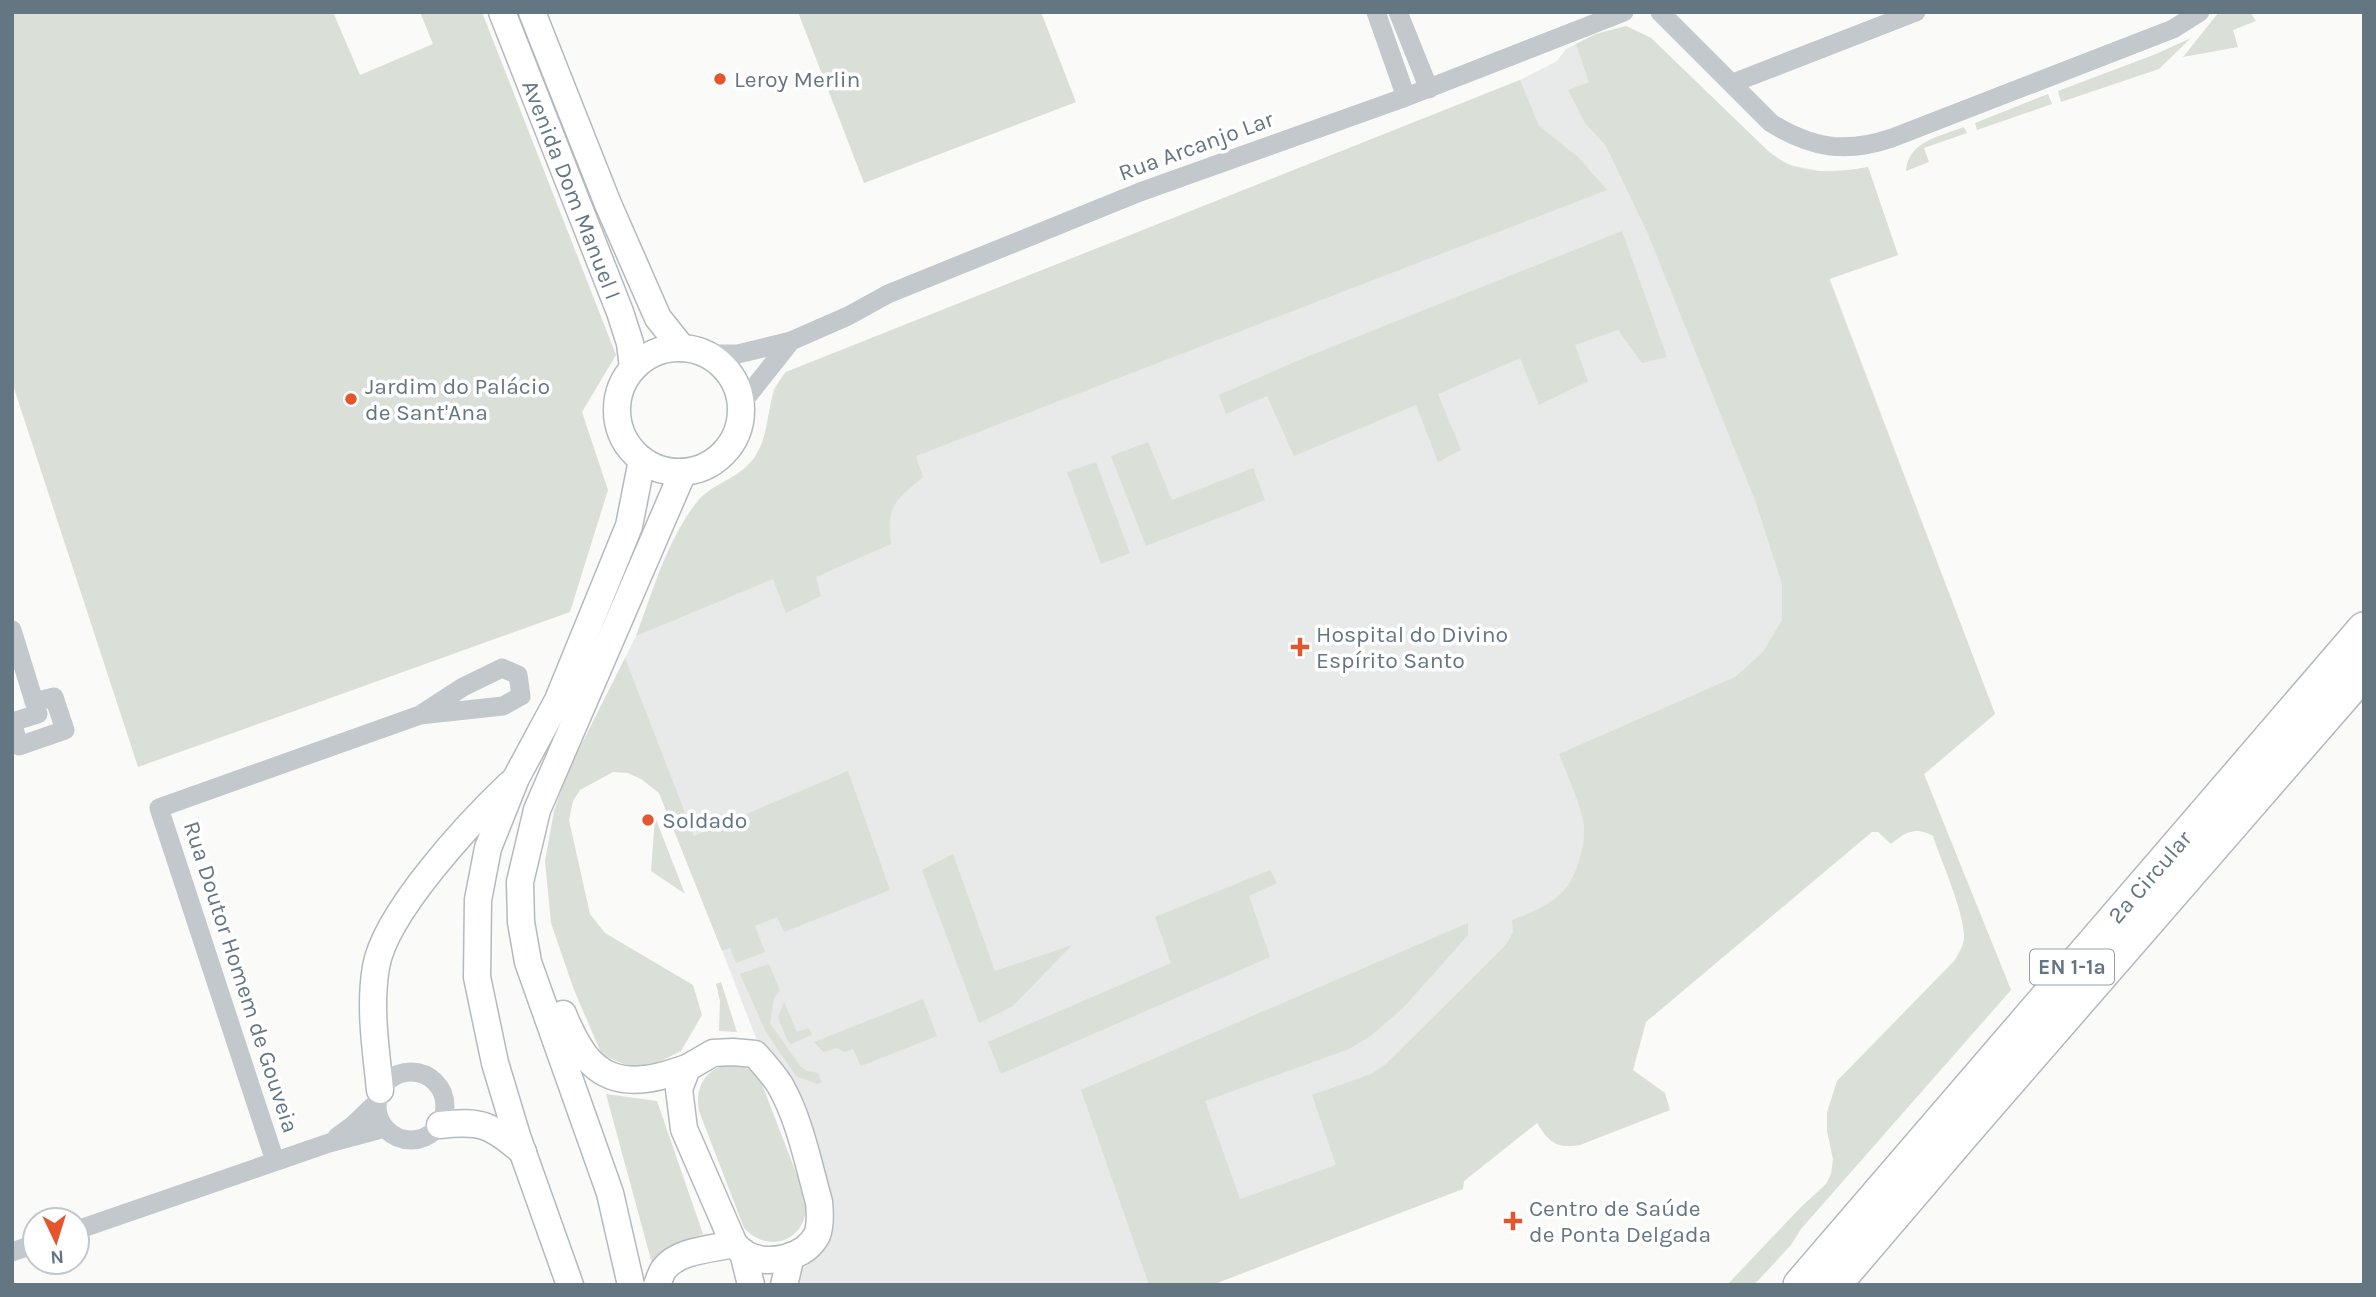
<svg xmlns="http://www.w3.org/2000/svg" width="2376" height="1297" font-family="Karla,sans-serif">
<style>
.built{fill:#e8e9e9}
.green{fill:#dadfd7}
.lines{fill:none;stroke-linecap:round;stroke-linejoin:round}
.secondary-casing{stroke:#b3babf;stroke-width:29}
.highway-casing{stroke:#b4b9bd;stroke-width:36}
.street{stroke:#c3c8cc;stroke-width:19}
.secondary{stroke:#fff;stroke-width:26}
.highway{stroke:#fff;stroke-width:33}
.poi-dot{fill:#e4572e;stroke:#fff;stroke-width:2.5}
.labels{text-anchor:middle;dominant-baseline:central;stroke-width:7;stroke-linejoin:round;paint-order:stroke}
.shield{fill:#fff;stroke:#939fa8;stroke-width:2}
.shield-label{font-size:21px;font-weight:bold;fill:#657683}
.poi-label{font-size:23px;fill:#657683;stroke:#fff;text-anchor:start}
.street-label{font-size:23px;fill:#657683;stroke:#fff}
</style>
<rect width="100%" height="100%" fill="#fafaf8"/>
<path class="built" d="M 1626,26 L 1651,38 L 1768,151 L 1786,164 L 1820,171 L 1852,170 L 1868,167 L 1898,255 L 1830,279 L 1995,714 L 1640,1016 L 1188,1285 L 801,1285 L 795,1273 L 808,1265 L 825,1240 L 789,1078 L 780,1062 L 756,1038 L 616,676 L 636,636 L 672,544 L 686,517 L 700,498 L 738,474 L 754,459 L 765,437 L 773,390 L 786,372 L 1520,80 L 1557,61 L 1566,49 L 1596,34 Z"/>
<path class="green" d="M 12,12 L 333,12 L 360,75 L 433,44 L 420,12 L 482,12 L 616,355 L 582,412 L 608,490 L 570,612 L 138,767 L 12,382 Z
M 798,12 L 1041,12 L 1076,102 L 864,183 Z
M 2219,12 L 2250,12 L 2256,21 L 2233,30 L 2238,47 L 2183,57 Z
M 1626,26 L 1651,38 L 1768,151 C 1773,155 1780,160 1786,163 C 1810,175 1842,172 1868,167 L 1898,255 L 1829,279 L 1995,714 L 1924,774 L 2011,990 L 1801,1229 L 1791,1245 L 1754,1285 L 1727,1285 L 1799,1209 L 1826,1184 L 1831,1174 L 1833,1159 L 1827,1131 L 1827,1112 L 1837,1081 L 1955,960 C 1959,952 1965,944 1964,934 C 1962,907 1942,863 1933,836 C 1916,826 1905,832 1891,844 L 1878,832 L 1872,832 L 1646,1022 L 1633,1070 L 1665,1093 L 1670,1110 L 1580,1145 C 1556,1149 1549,1142 1537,1123 L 1464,1181 L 1463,1189 L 1212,1285 L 1149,1285 L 1081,1090 L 1468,923 L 1468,935 L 1404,1007 L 1372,1035 L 1349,1049 L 1205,1101 L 1240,1199 L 1336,1165 L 1312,1095 L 1371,1074 L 1385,1065 L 1506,945 L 1513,932 L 1512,920 C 1548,906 1569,897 1580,858 C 1584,843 1586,830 1582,815 C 1576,794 1567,774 1559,754 L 1735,677 L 1763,652 L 1782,620 L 1782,584 L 1755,500 L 1648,234 L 1606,146 L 1585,123 L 1568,90 L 1589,82 L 1576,44 L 1596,34 Z
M 2191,38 L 2159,69 L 2061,102 L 2058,91 L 2156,54 Z
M 1520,80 L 1539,126 L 1578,157 L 1607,190 L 916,456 L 923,477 C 895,501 886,505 891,544 L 816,577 L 821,596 L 786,613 L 773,579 L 636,636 C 653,591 667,539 698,501 C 713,482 743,478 756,455 C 773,427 764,396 786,372 Z
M 2048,94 L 2052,104 L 1977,130 L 1975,123 Z
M 1964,127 L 1967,133 L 1924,148 L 1929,162 L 1906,171 C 1908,141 1941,136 1964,127 Z
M 1622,231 L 1667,357 L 1642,363 L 1618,330 L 1575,345 L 1588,381 L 1539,405 L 1520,358 L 1438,394 L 1461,450 L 1438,462 L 1416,405 L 1294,456 L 1267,396 L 1226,414 L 1219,395 L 1304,358 Z
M 1148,442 L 1172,500 L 1253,468 L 1265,500 L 1146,546 L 1111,456 Z
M 1096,462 L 1130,553 L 1101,564 L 1067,472 Z
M 625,658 L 694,836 L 848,771 L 890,890 L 784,932 L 777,917 L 755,926 L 765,952 L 736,963 L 730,948 L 722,951 L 659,793 L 641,779 L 628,773 L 613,772 L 580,790 L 573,801 L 569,820 L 590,914 L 605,933 L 693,985 L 702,1015 L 681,1051 L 641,1071 L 602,1055 L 574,990 L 551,923 L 545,861 L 554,811 L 567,773 Z
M 655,817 L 685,894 L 651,871 Z
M 953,854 L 995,971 L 1072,945 L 1013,1006 L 979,1023 L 922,870 Z
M 1270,870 L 1277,883 L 1249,896 L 1270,957 L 1001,1074 L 988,1042 L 1171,963 L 1155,917 Z
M 769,964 L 780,991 L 774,998 L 770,1023 L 800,1066 L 807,1071 L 818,1073 L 822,1083 L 817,1084 L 796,1076 L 766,1032 L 740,974 Z
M 721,982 L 737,1032 L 719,1031 L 720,1001 L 716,984 Z
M 923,999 L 937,1036 L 861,1066 L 853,1049 L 844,1052 L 837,1048 L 824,1052 L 814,1042 Z
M 784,1002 L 797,1032 L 809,1028 L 812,1035 L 791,1044 L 787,1040 L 778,1017 Z
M 735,1064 L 754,1071 L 760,1079 L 805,1196 C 813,1236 772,1258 744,1228 L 699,1111 C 694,1085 708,1065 735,1064 Z
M 606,1094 L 657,1101 L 703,1234 C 682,1242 666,1251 654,1271 Z"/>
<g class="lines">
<g class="secondary-casing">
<g id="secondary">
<path id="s1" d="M 502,12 L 620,312 L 630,343 L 633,368"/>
<path d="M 532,12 L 608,204 L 658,318 L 682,348"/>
<circle cx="679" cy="410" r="62"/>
<path d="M 563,1014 C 579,1053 597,1085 645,1079 C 659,1078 674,1072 687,1068"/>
<path d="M 733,1052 L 755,1054 C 764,1064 773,1074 780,1085 C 800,1120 808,1163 819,1202 C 820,1212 821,1225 817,1235 C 805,1258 769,1266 747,1255 C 742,1253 738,1248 734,1244 L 684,1129 L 679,1089 L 687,1068 L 713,1053 Z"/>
<path d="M 380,1090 C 376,1049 369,1008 376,967 C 385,913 470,822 510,784"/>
<path d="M 440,1125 C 483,1120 490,1125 523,1152"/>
<path d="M 743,1252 L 751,1285"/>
<path d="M 570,1285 L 517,1136 L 495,1063 L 477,977 L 478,900 L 488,848 L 516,778 L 558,700 L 629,526 L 642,460"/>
<path d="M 631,1285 L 610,1193 L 528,962 L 521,922 L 520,882 L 537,810 L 683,472"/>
<path d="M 657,1285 C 659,1280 661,1273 664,1269 C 678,1250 713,1249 734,1244"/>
<path d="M 784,1285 L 791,1256"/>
</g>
</g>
<g class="highway-casing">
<path id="highway" d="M 1800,1285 L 2364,629
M 1834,1285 L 1962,1135 L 2364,672"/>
</g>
<path class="street" d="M 1376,12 L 1406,97
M 1398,12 L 1429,89
M 1660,12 L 1771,123 C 1812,148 1845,154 1892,138 L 2173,29 L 2200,12
M 1733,83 L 1916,12
M 707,354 L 738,354 L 791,341 L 848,316 L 888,294 L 1140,192 L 1406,97 L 1624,12
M 742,403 L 791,341
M 12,630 L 38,714 L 12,722
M 12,722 L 19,746 L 65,730 L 54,697 L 34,702
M377 1106a34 34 0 1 1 68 0a34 34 0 1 1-68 0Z
M 337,1137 L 352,1126 L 376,1103
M 275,1161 L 159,808 L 420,715 L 503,706 L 521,696 L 518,675 L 502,668 L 463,687 L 420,715
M 77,1230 L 329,1143 L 385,1128
M 12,1252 L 35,1244"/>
<use href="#secondary" class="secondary"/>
<use href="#highway" class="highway"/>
</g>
<g class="poi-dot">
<circle cx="720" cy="79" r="7"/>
<circle cx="351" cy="399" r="7"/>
<path d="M1296.5 636.5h7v7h7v7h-7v7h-7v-7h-7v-7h7z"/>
<circle cx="648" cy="820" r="7"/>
<path d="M1509.5 1210.5h7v7h7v7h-7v7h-7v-7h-7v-7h7z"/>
</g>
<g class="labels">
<rect class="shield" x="2030" y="949.5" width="84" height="35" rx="5"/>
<g class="shield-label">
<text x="2072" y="967">EN 1-1ª</text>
</g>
<g class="poi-label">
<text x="734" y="79">Leroy Merlin</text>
<text x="365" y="386">Jardim do Palácio<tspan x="365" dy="26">de Sant'Ana</tspan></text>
<text x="1316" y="634">Hospital do Divino<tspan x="1316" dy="26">Espírito Santo</tspan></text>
<text x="662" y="820">Soldado</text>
<text x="1529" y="1208">Centro de Saúde<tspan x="1529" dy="26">de Ponta Delgada</tspan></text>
</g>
<g class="street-label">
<text transform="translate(1196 146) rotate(-20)">Rua Arcanjo Lar</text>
<text stroke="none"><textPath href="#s1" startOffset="191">Avenida Dom Manuel I</textPath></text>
<text transform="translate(2150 877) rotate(-49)">2ª Circular</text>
<text transform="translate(241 977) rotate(72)">Rua Doutor Homem de Gouveia</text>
</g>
</g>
<rect width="2376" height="1297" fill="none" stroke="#657683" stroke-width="28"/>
<g transform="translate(56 1241) rotate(176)"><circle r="33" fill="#ffffff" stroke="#c1c8cd" stroke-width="2"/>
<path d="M0-5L12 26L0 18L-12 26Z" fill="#e4572e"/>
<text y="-10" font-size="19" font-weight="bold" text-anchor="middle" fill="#657683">N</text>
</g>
</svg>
